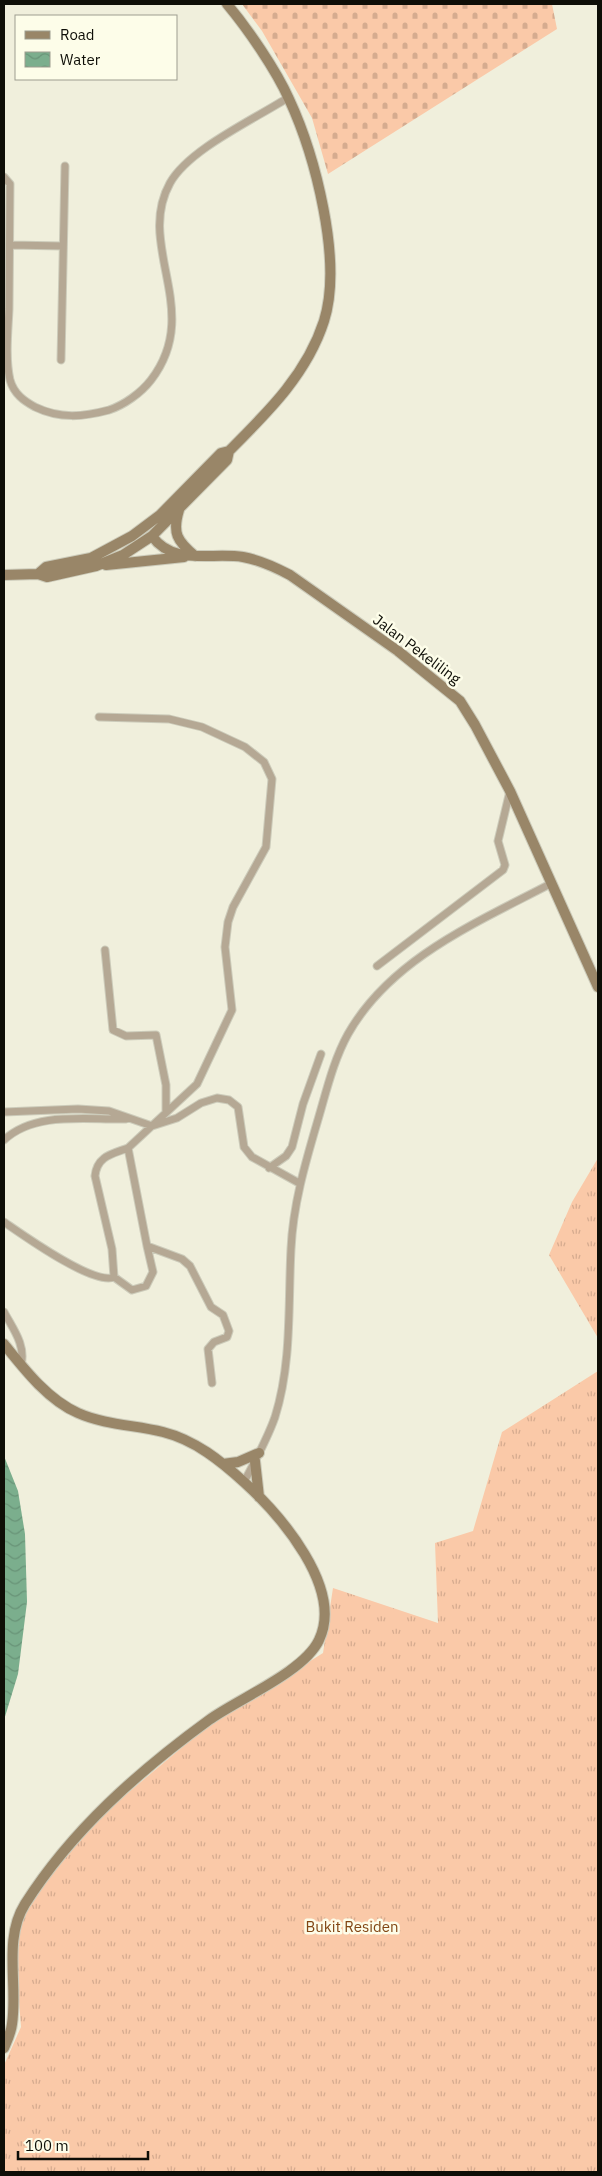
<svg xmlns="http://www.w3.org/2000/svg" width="602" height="2176" font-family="'IBM Plex Sans',sans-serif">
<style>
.grass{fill:url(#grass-tufts)}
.cemetery{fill:url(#cemetery-stones)}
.water{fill:url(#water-waves)}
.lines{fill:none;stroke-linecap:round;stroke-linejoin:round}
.street-casing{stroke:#cccbba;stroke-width:9}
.secondary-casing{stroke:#cccbba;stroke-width:12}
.street{stroke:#b5a894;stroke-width:7}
.secondary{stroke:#998668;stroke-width:10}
.labels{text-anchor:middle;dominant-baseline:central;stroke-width:5;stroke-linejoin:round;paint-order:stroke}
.street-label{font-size:15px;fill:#0e0e07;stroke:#fdfde9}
.park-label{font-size:15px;fill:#824613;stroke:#fdfde9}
</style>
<defs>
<pattern id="grass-tufts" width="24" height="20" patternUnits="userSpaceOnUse" patternTransform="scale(1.25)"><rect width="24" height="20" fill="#fac9a8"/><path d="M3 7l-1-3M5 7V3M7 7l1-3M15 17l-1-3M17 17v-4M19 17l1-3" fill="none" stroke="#d5ab8f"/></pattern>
<pattern id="cemetery-stones" width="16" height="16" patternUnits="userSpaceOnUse" patternTransform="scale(1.25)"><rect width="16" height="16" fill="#fac9a8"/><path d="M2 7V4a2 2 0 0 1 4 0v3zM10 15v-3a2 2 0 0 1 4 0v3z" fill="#d5ab8f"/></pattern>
<pattern id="water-waves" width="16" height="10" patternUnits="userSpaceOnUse" patternTransform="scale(1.25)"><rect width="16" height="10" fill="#7bae8d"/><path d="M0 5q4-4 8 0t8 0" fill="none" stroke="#699478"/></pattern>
</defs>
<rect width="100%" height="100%" fill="#f0efdc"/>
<path class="grass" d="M 598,1158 L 598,1338 L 549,1255 L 572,1202 Z
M 598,1371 L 598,2172 L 4,2172 L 4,2065 L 21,2027 L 14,1939 L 22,1910 L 79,1834 L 211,1723 L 323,1653 L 333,1588 L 438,1623 L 435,1543 L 473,1531 L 502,1432 Z"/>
<path class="cemetery" d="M 242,4 L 552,4 L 557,29 L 328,174 L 312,118 L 262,31 Z"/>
<path class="water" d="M 4,1456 L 18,1491 L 25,1534 L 27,1602 L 18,1674 L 4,1720 Z"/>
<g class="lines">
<g class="street-casing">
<path id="street" d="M 4,177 L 10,184 C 10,225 9,267 9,309 C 8,331 5,358 10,380 C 14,394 24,401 35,407 C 60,419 83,417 109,410 C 124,405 141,393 151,380 C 204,311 135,246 170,183 C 189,149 255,119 289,97
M 10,245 L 63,246
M 61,360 L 65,166
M 99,717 L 169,719 L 202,727 L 245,747 L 264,762 L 272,779 L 266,847 L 233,907 L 228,922 L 225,947 L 232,1010 L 197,1084 L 128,1148 L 147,1246 L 182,1259 L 190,1266 L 211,1307 L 223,1315 L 229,1331 L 227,1337 L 214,1342 L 208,1349 L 212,1383
M 105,950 L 113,1030 L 126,1036 L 156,1035 L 166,1085 L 166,1112
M 377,966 L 503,870 L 505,865 L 498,841 L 510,791
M 4,1112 L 78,1109 L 109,1111 L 152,1126 L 177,1118 L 201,1103 L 217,1098 L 229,1100 L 238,1107 L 244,1147 L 252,1157 L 299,1183
M 4,1140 C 35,1111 86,1120 126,1119
M 269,1168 L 286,1156 L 292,1147 L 303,1104 L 321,1054
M 4,1222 C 23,1235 94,1286 114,1277 L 112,1249 L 95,1176 C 97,1156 112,1154 128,1148
M 114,1277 L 132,1290 L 146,1286 L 153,1272 L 147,1246
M 4,1312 C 13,1329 26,1345 21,1365
M 244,1482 C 255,1461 267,1440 275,1417 C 292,1363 288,1305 291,1249 C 293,1205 305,1164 317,1123 C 326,1093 333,1061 348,1034 C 391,958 478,922 552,883"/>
</g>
<g class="secondary-casing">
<path id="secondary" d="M 179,510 C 172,533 177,541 195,556
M 152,536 C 173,566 212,552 243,557 C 260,560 275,567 290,575 L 398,651 L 460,701 L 475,725 L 510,791 L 598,987
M 106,565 L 184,557
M 38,574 L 46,567 L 91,558 L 132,536 L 160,515 L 221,453 L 229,451 C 268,412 307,374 324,321 C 343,261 315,155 289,99 C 276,70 248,29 227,4
M 4,575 L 38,574 L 47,577 L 96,566 L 123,555 L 152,536 L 227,460 L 229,451
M 4,1344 C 24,1369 48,1400 78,1413 C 105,1425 135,1425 163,1432 C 195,1440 221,1461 245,1483 C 280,1515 344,1588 319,1640 C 304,1672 238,1699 209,1720 C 139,1771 72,1830 25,1904 C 3,1939 18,1985 12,2024 C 11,2033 7,2041 4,2048
M 255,1461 L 259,1497
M 223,1464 L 238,1462 L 259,1453"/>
</g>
<use href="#street" class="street"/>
<use href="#secondary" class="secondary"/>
</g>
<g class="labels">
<g class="street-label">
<text transform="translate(417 649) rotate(37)">Jalan Pekeliling</text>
</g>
<g class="park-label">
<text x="352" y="1926">Bukit Residen</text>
</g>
</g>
<rect width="602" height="2176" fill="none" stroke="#0e0e07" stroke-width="10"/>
<rect x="15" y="15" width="162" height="65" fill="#fdfde9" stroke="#9d9d8f"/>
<rect x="25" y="31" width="25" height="8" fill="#998668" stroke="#9d9d8f"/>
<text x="60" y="40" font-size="15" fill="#0e0e07">Road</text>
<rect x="25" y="52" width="25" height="15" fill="url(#water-waves)" stroke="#9d9d8f"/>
<text x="60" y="65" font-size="15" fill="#0e0e07">Water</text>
<path d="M18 2151v8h130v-8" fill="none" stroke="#0e0e07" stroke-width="2.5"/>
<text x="25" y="2151" font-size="15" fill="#0e0e07" stroke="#fdfde9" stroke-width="4" paint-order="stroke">100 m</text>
</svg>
